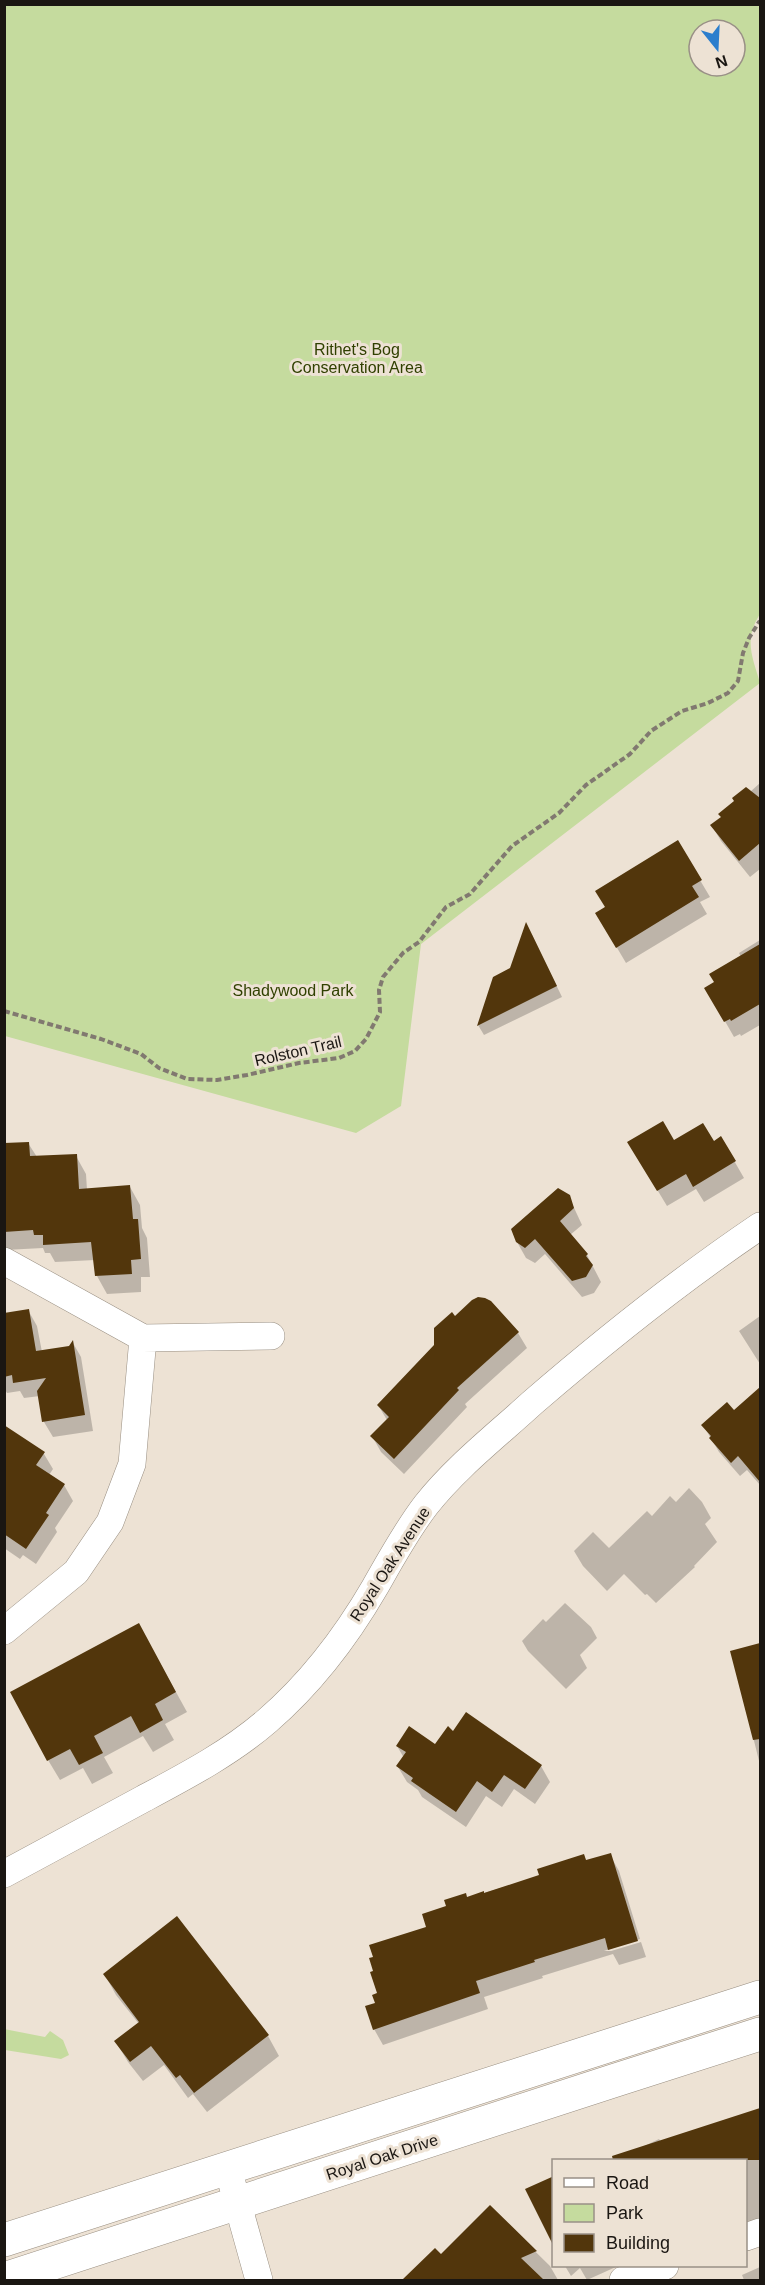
<svg xmlns="http://www.w3.org/2000/svg" width="765" height="2285" font-family="Helvetica,sans-serif">
<style>
.green{fill:#c5db9e;fill-rule:evenodd}
.shadow{fill:#0003}
.building{fill:#52360c}
.lines{fill:none;stroke-linecap:round;stroke-linejoin:round}
.minor-casing{stroke:#988e81;stroke-width:28}
.major-casing{stroke:#988e81;stroke-width:34}
.path{stroke:#817970;stroke-width:4;stroke-dasharray:6 3;stroke-linecap:butt}
.minor{stroke:#fff;stroke-width:27}
.major{stroke:#fff;stroke-width:33}
.labels{text-anchor:middle;dominant-baseline:central;stroke-width:6;stroke-linejoin:round;paint-order:stroke}
.park-label{font-size:16px;fill:#304000;stroke:#ede2d4}
.street-label{font-size:16px;fill:#1a1612;stroke:#ede2d4}
</style>
<rect width="100%" height="100%" fill="#ede2d4"/>
<path class="green" d="M 4,5 L 760,5 L 760,614 C 743,640 753,658 760,683 L 421,944 L 401,1106 L 356,1133 L 5,1036 ZM 699,30 L 735,30 L 735,66 L 699,66 Z
M 4,2029 L 45,2037 L 50,2031 L 63,2040 L 69,2055 L 61,2059 L 5,2050 Z"/>
<path class="shadow" d="M 760,783 L 760,869 L 750,877 L 721,841 L 712,826 Z
M 678,843 L 710,897 L 700,902 L 707,914 L 626,963 L 597,914 Z
M 532,935 L 562,997 L 484,1035 L 478,1025 L 494,978 L 511,969 Z
M 760,940 L 760,1025 L 741,1036 L 740,1034 L 734,1037 L 706,988 L 716,982 L 741,957 L 739,953 Z
M 721,1138 L 744,1178 L 704,1202 L 696,1189 L 667,1206 L 629,1143 L 713,1143 Z
M 28,1143 L 37,1157 L 76,1156 L 86,1174 L 87,1190 L 130,1187 L 140,1205 L 142,1228 L 147,1238 L 150,1277 L 141,1277 L 141,1292 L 107,1294 L 97,1276 L 95,1260 L 55,1262 L 50,1253 L 45,1253 L 43,1248 L 5,1250 L 4,1144 Z
M 569,1197 L 582,1225 L 570,1235 L 587,1255 L 601,1282 L 594,1293 L 582,1297 L 545,1254 L 535,1263 L 526,1258 L 517,1242 Z
M 28,1310 L 37,1326 L 42,1352 L 69,1347 L 73,1343 L 81,1357 L 93,1431 L 53,1437 L 44,1422 L 40,1396 L 24,1398 L 20,1391 L 7,1393 L 4,1388 L 4,1314 Z
M 760,1316 L 760,1364 L 739,1331 Z
M 518,1333 L 527,1348 L 465,1404 L 467,1407 L 404,1474 L 381,1452 L 372,1436 L 387,1420 L 378,1405 L 435,1345 Z
M 760,1389 L 760,1485 L 747,1470 L 740,1476 L 719,1452 L 703,1425 L 734,1412 Z
M 4,1442 L 44,1454 L 53,1469 L 49,1475 L 64,1485 L 73,1501 L 55,1528 L 57,1532 L 36,1564 L 23,1555 L 20,1559 L 4,1548 Z
M 689,1488 L 702,1502 L 711,1518 L 705,1524 L 717,1542 L 694,1566 L 695,1567 L 656,1603 L 647,1594 L 645,1595 L 624,1574 L 607,1591 L 583,1566 L 574,1551 L 593,1532 L 609,1548 L 647,1511 L 652,1516 L 670,1496 L 676,1502 Z
M 565,1603 L 591,1627 L 597,1638 L 580,1655 L 587,1668 L 566,1689 L 528,1651 L 522,1641 L 543,1619 L 546,1622 Z
M 150,1645 L 187,1712 L 165,1724 L 174,1740 L 153,1752 L 143,1736 L 104,1757 L 113,1773 L 92,1784 L 83,1768 L 60,1780 L 48,1760 Z
M 760,1645 L 760,1765 L 732,1652 Z
M 397,1746 L 436,1746 L 541,1766 L 550,1782 L 535,1804 L 514,1789 L 502,1807 L 486,1796 L 466,1827 L 422,1797 L 418,1790 L 407,1782 L 398,1767 L 404,1758 Z
M 610,1855 L 619,1871 L 640,1939 L 604,1951 L 611,1951 L 641,1942 L 646,1957 L 619,1965 L 613,1954 L 542,1976 L 543,1978 L 484,1997 L 488,2009 L 383,2045 L 374,2029 L 379,1994 L 428,1928 L 467,1898 L 541,1876 L 584,1856 L 587,1862 Z
M 177,1919 L 268,2036 L 279,2056 L 207,2112 L 193,2094 L 188,2098 L 164,2065 L 143,2081 L 128,2062 L 116,2042 L 139,2024 L 116,1995 L 105,1975 Z
M 760,2110 L 760,2223 L 746,2223 L 746,2160 L 615,2160 L 659,2139 L 661,2142 Z
M 490,2207 L 550,2266 L 558,2280 L 405,2280 L 435,2250 L 441,2256 Z
M 565,2266 L 644,2266 L 623,2275 L 618,2266 L 587,2280 L 580,2268 L 571,2276 Z
M 760,2267 L 760,2280 L 744,2280 L 742,2275 Z"/>
<path class="building" d="M 746,787 L 760,798 L 760,843 L 739,861 L 710,825 L 721,817 L 718,814 L 734,801 L 732,798 Z
M 678,840 L 702,880 L 692,886 L 699,897 L 616,948 L 595,913 L 605,907 L 595,891 Z
M 526,922 L 557,986 L 477,1026 L 493,977 L 510,968 Z
M 760,944 L 760,1004 L 731,1021 L 730,1019 L 724,1022 L 704,988 L 714,982 L 709,974 Z
M 663,1121 L 674,1140 L 703,1123 L 714,1141 L 721,1136 L 736,1161 L 693,1187 L 686,1174 L 657,1191 L 627,1142 Z
M 29,1142 L 30,1156 L 77,1154 L 79,1189 L 130,1185 L 133,1219 L 138,1219 L 141,1259 L 131,1260 L 132,1274 L 95,1276 L 91,1242 L 43,1245 L 43,1235 L 34,1235 L 33,1230 L 4,1232 L 4,1143 Z
M 558,1188 L 570,1195 L 574,1208 L 560,1221 L 588,1254 L 586,1256 L 593,1265 L 586,1277 L 572,1281 L 535,1239 L 525,1248 L 516,1242 L 511,1229 Z
M 478,1297 L 485,1298 L 491,1301 L 519,1332 L 457,1388 L 459,1390 L 394,1459 L 370,1436 L 389,1417 L 377,1405 L 434,1345 L 434,1328 L 452,1312 L 455,1316 L 472,1300 Z
M 29,1309 L 36,1351 L 69,1346 L 73,1340 L 85,1415 L 42,1422 L 37,1391 L 46,1378 L 13,1383 L 12,1375 L 4,1377 L 4,1313 Z
M 760,1387 L 760,1482 L 738,1456 L 731,1463 L 709,1438 L 711,1436 L 701,1425 L 727,1402 L 734,1410 Z
M 4,1425 L 45,1452 L 36,1465 L 65,1484 L 46,1513 L 49,1515 L 26,1549 L 4,1534 Z
M 139,1623 L 176,1692 L 155,1704 L 163,1720 L 140,1733 L 131,1716 L 94,1736 L 103,1753 L 79,1765 L 70,1749 L 47,1761 L 10,1692 Z
M 760,1643 L 760,1739 L 753,1740 L 730,1651 Z
M 466,1712 L 542,1765 L 525,1789 L 504,1775 L 492,1792 L 477,1781 L 456,1812 L 411,1781 L 413,1778 L 396,1766 L 406,1752 L 396,1746 L 409,1726 L 435,1744 L 448,1726 L 453,1731 Z
M 611,1853 L 638,1941 L 608,1950 L 605,1938 L 534,1960 L 535,1962 L 476,1981 L 480,1993 L 373,2030 L 365,2006 L 375,2003 L 372,1995 L 377,1993 L 370,1972 L 373,1971 L 369,1958 L 373,1957 L 369,1945 L 426,1927 L 422,1914 L 446,1906 L 444,1900 L 466,1893 L 467,1897 L 484,1891 L 484,1893 L 539,1875 L 537,1869 L 584,1854 L 586,1860 Z
M 177,1916 L 269,2035 L 194,2093 L 180,2075 L 176,2078 L 151,2046 L 130,2062 L 114,2041 L 139,2022 L 103,1974 Z
M 760,2108 L 760,2160 L 613,2160 L 612,2156 Z
M 554,2176 L 554,2247 L 525,2189 Z
M 490,2205 L 537,2251 L 521,2258 L 544,2280 L 402,2280 L 435,2248 L 441,2254 Z"/>
<g class="lines">
<g class="minor-casing">
<path id="minor" d="M 4,1261 L 143,1338 L 271,1336
M 4,1631 L 76,1572 L 110,1522 L 132,1464 L 143,1338
M 4,1874 C 51,1849 97,1824 143,1799 C 186,1776 230,1753 267,1721 C 311,1683 346,1637 375,1587 C 391,1559 406,1531 426,1505 C 456,1467 496,1436 532,1403 C 605,1340 680,1280 760,1226
M 228,2169 L 259,2280
M 746,2237 L 760,2232
M 623,2280 L 665,2266"/>
</g>
<g class="major-casing">
<path id="major" d="M 4,2240 L 760,1997
M 4,2279 L 616,2080 L 760,2034"/>
</g>
<path class="path" d="M 4,1011 L 101,1039 L 141,1054 L 159,1068 L 187,1079 L 217,1080 L 247,1075 L 299,1063 L 339,1058 L 355,1051 L 366,1039 L 380,1012 L 379,990 L 383,977 L 403,953 L 419,942 L 446,907 L 470,894 L 512,846 L 559,813 L 586,785 L 630,754 L 651,731 L 682,711 L 708,703 L 728,693 L 738,681 L 743,653 L 749,638 L 759,622 L 760,623"/>
<use href="#minor" class="minor"/>
<use href="#major" class="major"/>
</g>
<g class="labels">
<g class="park-label">
<text x="357" y="349">Rithet's Bog<tspan x="357" dy="18">Conservation Area</tspan></text>
<text x="293" y="990">Shadywood Park</text>
</g>
<g class="street-label">
<text transform="translate(298 1051) rotate(-13)">Rolston Trail</text>
<text transform="translate(390 1564) rotate(-57)">Royal Oak Avenue</text>
<text transform="translate(382 2157) rotate(-18)">Royal Oak Drive</text>
</g>
</g>
<rect width="765" height="2285" fill="none" stroke="#1a1612" stroke-width="12"/>
<rect x="552" y="2159" width="195" height="108" fill="#ede2d4" stroke="#999086" stroke-width="1.5"/>
<rect x="564" y="2178" width="30" height="9" fill="#ffffff" stroke="#999086" stroke-width="1.5"/>
<text x="606" y="2189" font-size="18" fill="#1a1612">Road</text>
<rect x="564" y="2204" width="30" height="18" fill="#c5db9e" stroke="#999086" stroke-width="1.5"/>
<text x="606" y="2219" font-size="18" fill="#1a1612">Park</text>
<rect x="564" y="2234" width="30" height="18" fill="#52360c" stroke="#999086" stroke-width="1.5"/>
<text x="606" y="2249" font-size="18" fill="#1a1612">Building</text>
<g transform="translate(717 48) rotate(162)"><circle r="28" fill="#ede2d4" stroke="#999086" stroke-width="1.5"/>
<path d="M0-4.5L10 22L0 15L-10 22Z" fill="#2b7ecd"/>
<text y="-9" font-size="16" font-weight="bold" text-anchor="middle" fill="#1a1612">N</text>
</g>
</svg>
